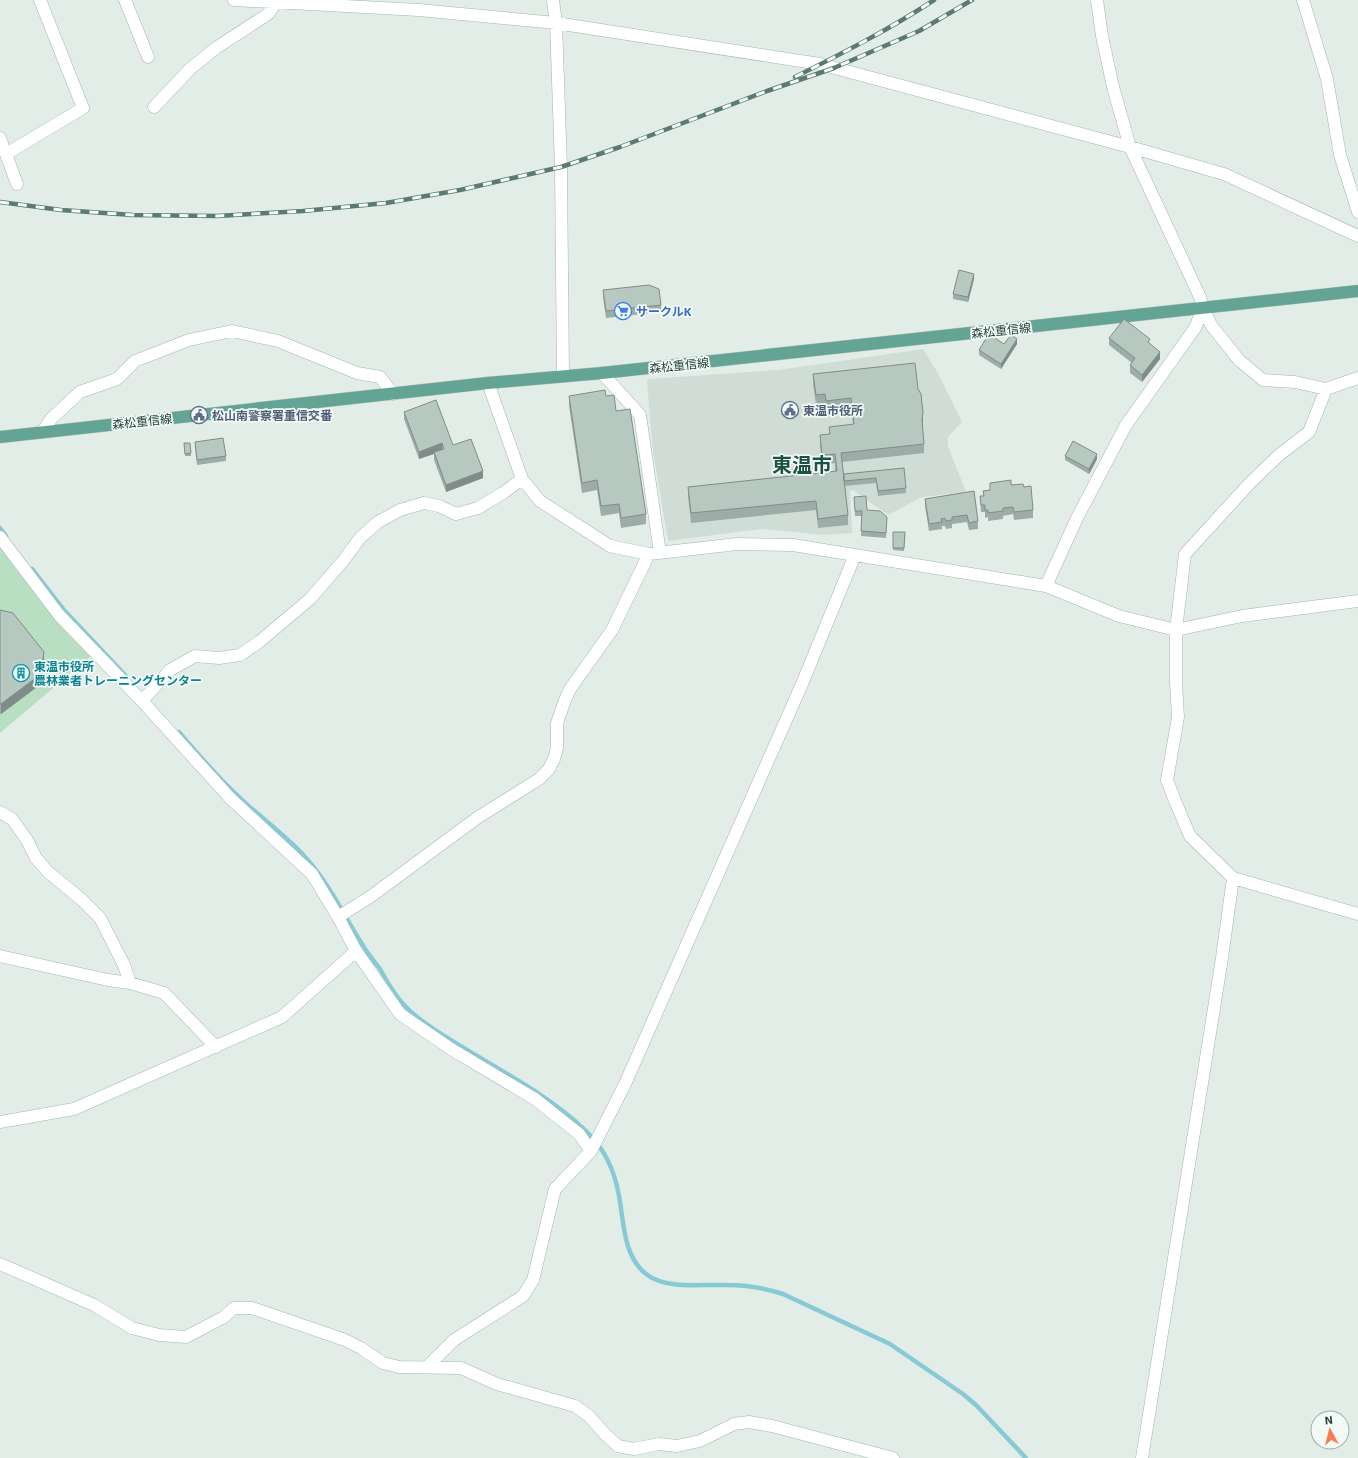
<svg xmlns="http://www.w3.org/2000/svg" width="1358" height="1458" font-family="'Exo 2','Noto Sans JP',sans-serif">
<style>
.built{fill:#d0ddd7}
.green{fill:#b9dfc3}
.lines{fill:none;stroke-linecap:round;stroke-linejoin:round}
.stream{stroke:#87c9d5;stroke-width:4.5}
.minor-casing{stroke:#a4b5af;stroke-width:13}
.major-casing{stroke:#c1c9c7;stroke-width:13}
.minor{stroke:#fff;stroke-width:12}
.major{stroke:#64a494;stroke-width:12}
.rail-casing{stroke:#5b7a72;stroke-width:4.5}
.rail{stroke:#f2f9f6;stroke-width:3;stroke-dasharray:9;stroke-linecap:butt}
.wall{fill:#9daca6}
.shaded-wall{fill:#808c87}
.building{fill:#b7c8c1;stroke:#808c87}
.labels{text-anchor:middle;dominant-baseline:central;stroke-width:3.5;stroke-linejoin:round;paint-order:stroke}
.shop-label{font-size:12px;font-weight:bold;fill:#366cbe;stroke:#f2f9f6;text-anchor:start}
.street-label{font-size:12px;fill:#213f36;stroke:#f2f9f6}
.service-label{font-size:12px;font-weight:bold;fill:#4e5e75;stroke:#f2f9f6;text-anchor:start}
.culture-label{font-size:12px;font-weight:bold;fill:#0d838f;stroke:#f2f9f6;text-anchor:start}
.town-label{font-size:20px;font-weight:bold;fill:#1c5244;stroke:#f2f9f6}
</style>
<rect width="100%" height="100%" fill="#e2ede8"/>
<path class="built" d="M 923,349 L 938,373 L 962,422 L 948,437 L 948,446 L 966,492 L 922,497 L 888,515 L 853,490 L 850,491 L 852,533 L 825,535 L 761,529 L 668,541 L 653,451 L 647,382 L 648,379 L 778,370 Z"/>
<path class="green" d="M 0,546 L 91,656 L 0,733 Z"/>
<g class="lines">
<path class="stream" d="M 0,528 L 6,536
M 32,569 L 63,609 L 126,676
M 179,732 C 198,754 217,777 239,797 C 265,822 297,843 318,873 C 335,895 347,921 362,944 C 367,953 374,961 380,969 C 388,983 396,998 408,1009 C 423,1024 443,1035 462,1047 C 503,1072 551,1097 586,1131 C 604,1148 615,1172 619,1196 C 624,1222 623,1256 646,1274 C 666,1290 703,1284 727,1285 C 746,1285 765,1288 783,1294 L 890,1344 L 963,1394 L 976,1405 L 1026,1458"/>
<g class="minor-casing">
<path id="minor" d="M 125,0 L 148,57
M 234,0 L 419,10 L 556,23 L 820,64 L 1130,147 L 1224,174 L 1358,236
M 553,0 L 556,23 L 561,167 L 563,376
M 1097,0 L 1102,36 L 1113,87 L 1130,147 L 1200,297 L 1203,308 L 1211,325 L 1239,360 L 1263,380 L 1295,382 L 1326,389
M 1303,0 L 1327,79 L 1340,155 L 1358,212
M 154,107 L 191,68 L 216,48 L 268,14 L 276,3
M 0,138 L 17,184
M 6,154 L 83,108 L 40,0
M 602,373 L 640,415 L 660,553
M 1358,378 L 1326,389 L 1309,432 L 1279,455 L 1249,484 L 1185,554 L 1176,630 L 1176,682 L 1178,717 L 1167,780 L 1175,801 L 1190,836 L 1233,878 L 1358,914
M 488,383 L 522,479 L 540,501 L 610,546 L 649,554 L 737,544 L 793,545 L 1046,586 L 1119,616 L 1176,630 L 1242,616 L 1358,601
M 42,432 L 51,419 L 80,392 L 117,379 L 135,361 L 189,340 L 232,331 L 278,341 L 357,373 L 380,377 L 393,394
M 522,479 L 503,493 L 478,508 L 456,514 L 439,506 L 424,503 L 400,510 L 378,522 L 360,538 L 343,561 L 310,599 L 259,642 L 240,655 L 219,658 L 195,656 L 170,670 L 142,701 L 230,798 L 312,874 L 338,917 L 356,951 L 400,1014 L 451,1049 L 535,1099 L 579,1134 L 591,1151
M 0,537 L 59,615 L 142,701
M 1046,586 L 1077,518 L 1126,425 L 1195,328 L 1203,308
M 0,812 L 12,819 L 27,840 L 36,858 L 48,872 L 81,899 L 100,918 L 124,965 L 130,983
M 338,917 L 370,897 L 477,818 L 539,779 L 549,769 L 554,759 L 557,748 L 557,723 L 565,700 L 570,689 L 612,630 L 649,554
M 0,956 L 108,980 L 130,983 L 164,993 L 216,1047
M 0,1122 L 74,1109 L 282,1017 L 356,951
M 0,1264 L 94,1305 L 132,1328 L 159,1335 L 186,1337 L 224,1317 L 234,1308 L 252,1308 L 345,1340 L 361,1348 L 383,1363 L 399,1367 L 461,1368 L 497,1384 L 575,1406 L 589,1416 L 605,1434 L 618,1446 L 634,1449 L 659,1444 L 677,1446 L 700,1441 L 734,1424 L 749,1422 L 772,1426 L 893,1458
M 427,1367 L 454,1340 L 523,1296 L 533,1280 L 555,1189 L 591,1151 L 625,1084 L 802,684 L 855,555
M 1142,1458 L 1222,958 L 1233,878"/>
</g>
<g class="major-casing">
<path id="major" d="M 0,437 L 488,383 L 602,373 L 1358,291"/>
</g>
<use href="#minor" class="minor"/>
<use href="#major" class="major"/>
<g class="rail-casing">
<path id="rail" d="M 795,77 C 843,53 890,29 934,0
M 0,202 L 61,210 L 133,215 L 217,216 L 303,211 L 386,203 L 460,190 L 561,167 L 620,147 L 767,91 L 834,68 L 919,31 L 972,0"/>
</g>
<use href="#rail" class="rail"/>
</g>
<path class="wall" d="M 974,279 L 968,302 L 953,299 L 953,294 Z
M 603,290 L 661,305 L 661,312 L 606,318 L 603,297 Z
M 1109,338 L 1150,344 L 1160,359 L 1142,382 L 1130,373 L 1130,365 L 1132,363 L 1109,345 Z
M 1004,344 L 1017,344 L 1001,369 L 979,355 L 979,350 Z
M 813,374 L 918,389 L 923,423 L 922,426 L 924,444 L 924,453 L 842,462 L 844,474 L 904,468 L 906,493 L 878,496 L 876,483 L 845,486 L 848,515 L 848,525 L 818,528 L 816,510 L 691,523 L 688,496 L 688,487 L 835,472 L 835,463 L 822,465 L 820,445 L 820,435 L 829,434 L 829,427 L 853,424 L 851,408 L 826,410 L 825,403 L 816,405 L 813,384 Z
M 569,396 L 606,396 L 616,411 L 646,514 L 646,524 L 621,528 L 619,513 L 601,516 L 597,490 L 582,493 L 569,406 Z
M 404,412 L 453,445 L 483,478 L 446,492 L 434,460 L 434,454 L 419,459 L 404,419 Z
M 195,442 L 226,456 L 226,461 L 197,465 L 195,447 Z
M 184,443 L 191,453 L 191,456 L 185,456 Z
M 1065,456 L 1097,459 L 1089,474 L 1065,460 Z
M 990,483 L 1024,487 L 1033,510 L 1033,518 L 1014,520 L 1013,514 L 1003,516 L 1003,519 L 988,521 L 988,517 L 985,518 L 985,512 L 981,512 L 980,496 L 983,496 L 983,491 L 990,490 Z
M 974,491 L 978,521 L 978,529 L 969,530 L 967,522 L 952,524 L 952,528 L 946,529 L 945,526 L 942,526 L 942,529 L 929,531 L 925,506 L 925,499 Z
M 854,497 L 867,510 L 887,517 L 886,538 L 861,536 L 862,516 L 855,516 Z
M 893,532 L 905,532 L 904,551 L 893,550 Z
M 0,610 L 44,662 L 41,684 L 1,714 L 0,714 Z"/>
<path class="shaded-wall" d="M 974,274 L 974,279 L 968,302 L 968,297 Z
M 1017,339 L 1017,344 L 1001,369 L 1001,364 Z
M 1160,352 L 1160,359 L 1142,382 L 1142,375 Z
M 923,413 L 923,423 L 922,430 L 922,420 Z
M 442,443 L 442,451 L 419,459 L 419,452 Z
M 1097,454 L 1097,459 L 1089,474 L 1089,469 Z
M 483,471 L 483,478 L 446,492 L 446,485 Z
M 44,652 L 44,662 L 41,684 L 1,714 L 1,704 Z"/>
<path class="building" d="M 959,270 L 974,274 L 968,297 L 953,294 Z
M 649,285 L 659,289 L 661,305 L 606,311 L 603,290 Z
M 1124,319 L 1150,339 L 1148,342 L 1160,352 L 1142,375 L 1130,365 L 1135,358 L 1109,338 Z
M 989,334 L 1004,344 L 1011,335 L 1017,339 L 1001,364 L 979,350 Z
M 915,363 L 918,389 L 921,394 L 923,413 L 922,420 L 924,444 L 841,453 L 848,515 L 818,519 L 816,501 L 691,513 L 688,487 L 837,471 L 835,454 L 822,455 L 820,435 L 830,434 L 829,427 L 854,424 L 851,398 L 826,401 L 825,394 L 816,395 L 813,374 Z
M 605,390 L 606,396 L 614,395 L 616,411 L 630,409 L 646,514 L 621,518 L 619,504 L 601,506 L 597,480 L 582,483 L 569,396 Z
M 436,400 L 453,445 L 471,439 L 483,471 L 446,485 L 434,452 L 444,449 L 442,443 L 419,452 L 404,412 Z
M 223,438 L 226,456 L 197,460 L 195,442 Z
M 1073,441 L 1097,454 L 1089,469 L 1065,456 Z
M 184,443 L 190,443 L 191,453 L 185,454 Z
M 904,468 L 906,488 L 878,491 L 876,478 L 844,481 L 844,474 Z
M 1011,480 L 1011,485 L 1023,484 L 1024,487 L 1031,486 L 1033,510 L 1014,512 L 1013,507 L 1003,508 L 1003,511 L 988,513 L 988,510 L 985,510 L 985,505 L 981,505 L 980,496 L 984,496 L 983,491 L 990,490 L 990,483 Z
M 974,491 L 978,521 L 969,523 L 967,515 L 952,517 L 952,520 L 946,521 L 945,518 L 941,519 L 942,522 L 929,524 L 925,499 Z
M 866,496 L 867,510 L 880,511 L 887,517 L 886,533 L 861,531 L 862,511 L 855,511 L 854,497 Z
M 893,532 L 905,532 L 904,548 L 893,548 Z
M 0,610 L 13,613 L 44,652 L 41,674 L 1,704 L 0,704 Z"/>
<defs>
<g id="supermarket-ring" transform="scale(0.9)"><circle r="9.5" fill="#f2f9f6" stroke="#3f7fe0" stroke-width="1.5"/><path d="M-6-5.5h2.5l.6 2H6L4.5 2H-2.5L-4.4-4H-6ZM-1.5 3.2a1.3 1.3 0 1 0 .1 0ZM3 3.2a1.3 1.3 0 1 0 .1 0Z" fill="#3f7fe0"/></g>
<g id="civic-ring" transform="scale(0.9)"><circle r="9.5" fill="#f2f9f6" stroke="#5c6f8a" stroke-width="1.5"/><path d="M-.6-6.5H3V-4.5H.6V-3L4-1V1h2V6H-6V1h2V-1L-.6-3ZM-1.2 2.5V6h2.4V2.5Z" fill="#5c6f8a"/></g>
<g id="building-ring" transform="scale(0.9)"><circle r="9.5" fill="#f2f9f6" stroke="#0f9aa8" stroke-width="1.5"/><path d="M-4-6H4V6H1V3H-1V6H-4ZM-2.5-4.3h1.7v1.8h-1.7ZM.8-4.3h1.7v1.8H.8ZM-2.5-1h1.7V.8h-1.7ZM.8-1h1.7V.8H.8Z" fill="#0f9aa8"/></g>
</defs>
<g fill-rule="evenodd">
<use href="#supermarket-ring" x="623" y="311"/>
<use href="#civic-ring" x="790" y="410"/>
<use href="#civic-ring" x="199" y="415"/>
<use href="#building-ring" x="21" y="673"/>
</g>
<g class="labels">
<g class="shop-label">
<text x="636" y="311">サークルK</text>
</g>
<g class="street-label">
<text transform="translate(1001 330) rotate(-6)">森松重信線</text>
<text transform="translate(679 365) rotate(-6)">森松重信線</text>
<text transform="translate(142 421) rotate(-6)">森松重信線</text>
</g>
<g class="service-label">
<text x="803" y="410">東温市役所</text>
<text x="212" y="415">松山南警察署重信交番</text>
</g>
<g class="culture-label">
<text x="34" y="666">東温市役所<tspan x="34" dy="14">農林業者トレーニングセンター</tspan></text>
</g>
<g class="town-label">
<text x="802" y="464">東温市</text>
</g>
</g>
<g transform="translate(1330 1430) rotate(353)"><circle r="19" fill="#f2f9f6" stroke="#9eafa9"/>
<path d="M0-3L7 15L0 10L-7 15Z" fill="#f97b54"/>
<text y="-6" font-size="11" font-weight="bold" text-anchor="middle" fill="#213f36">N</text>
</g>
</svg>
